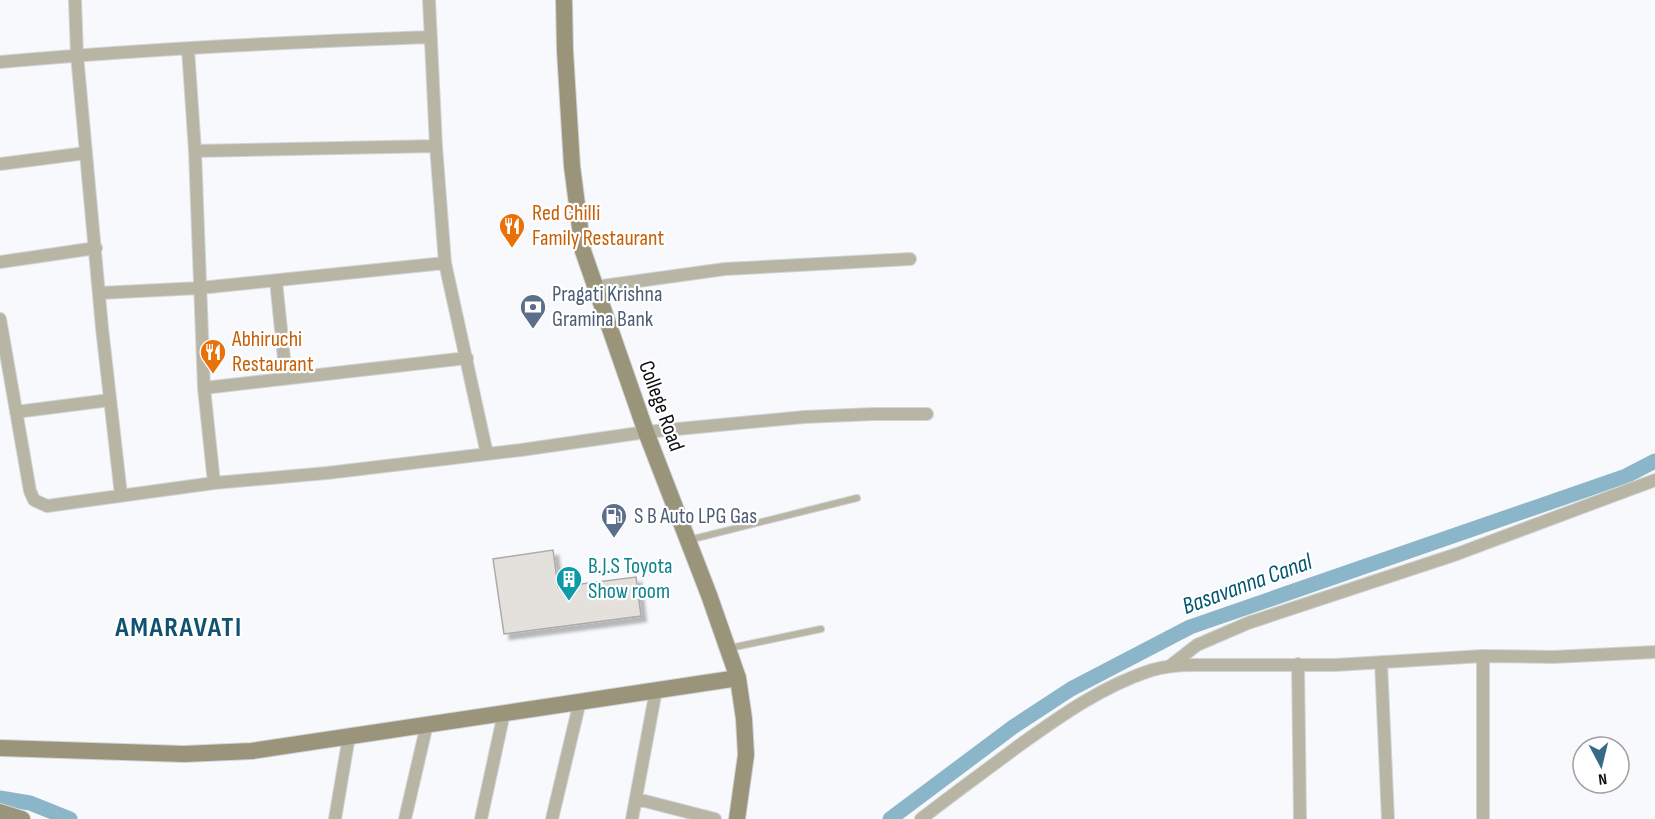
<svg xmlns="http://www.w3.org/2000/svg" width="1655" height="819" font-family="'Sofia Sans Condensed',sans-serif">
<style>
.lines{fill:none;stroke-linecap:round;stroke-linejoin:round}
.canal{stroke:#8bb6c9;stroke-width:15}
.building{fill:#e4e1dd;stroke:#adaaa7;stroke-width:1.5;filter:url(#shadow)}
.lane-casing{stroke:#d2d4d7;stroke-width:8}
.street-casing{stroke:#d2d4d7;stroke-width:14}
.secondary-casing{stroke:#d2d4d7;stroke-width:18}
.lane{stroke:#b9b5a4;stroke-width:6}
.street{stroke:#b9b5a4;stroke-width:12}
.secondary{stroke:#9a947b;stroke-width:16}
.labels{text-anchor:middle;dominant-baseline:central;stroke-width:4.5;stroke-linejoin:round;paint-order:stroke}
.food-label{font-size:22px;fill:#c56008;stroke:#fff;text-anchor:start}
.service-label{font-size:22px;fill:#4e5e75;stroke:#fff;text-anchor:start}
.street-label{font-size:22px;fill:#0e0f10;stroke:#fff}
.culture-label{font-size:22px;fill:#0d838f;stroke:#fff;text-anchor:start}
.water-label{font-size:24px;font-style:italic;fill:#005671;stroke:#fff}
.district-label{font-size:28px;font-weight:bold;letter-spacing:1.5px;fill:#105271;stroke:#fff}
</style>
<defs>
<filter id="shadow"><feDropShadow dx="5.5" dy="5.5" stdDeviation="1.5" flood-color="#0004"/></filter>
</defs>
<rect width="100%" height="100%" fill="#f7f9fd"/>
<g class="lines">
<path class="canal" d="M 0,798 L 30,803 L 70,819
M 890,819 L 1013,727 L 1071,689 L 1190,627 L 1626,476 L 1655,461"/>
</g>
<path class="building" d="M 553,550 L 558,587 L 636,577 L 641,616 L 504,634 L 493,559 Z"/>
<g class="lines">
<g class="lane-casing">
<path id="lane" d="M 689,540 L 857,498
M 730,648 L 821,629"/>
</g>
<g class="street-casing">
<path id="street" d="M 75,0 L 77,55 L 102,328 L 121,495
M 429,0 L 436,146 L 445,263 L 487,454
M 188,49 L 195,151 L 204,388 L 214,483
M 0,62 C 143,49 287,42 431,37
M 195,151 L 436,146
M 0,164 L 86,153
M 0,262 L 96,248
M 276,281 L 286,378
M 595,287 L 725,269 L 910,259
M 100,293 L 200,288 L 445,263
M 0,319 L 30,491 L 34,500 L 47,506 L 214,483 L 327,473 L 521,450 L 646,432 L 804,417 L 874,414 L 927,414
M 204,388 L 467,358
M 16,412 L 110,400
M 1381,662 L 1388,819
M 1298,664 L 1300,819
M 1170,666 L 1197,645 L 1248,623 L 1457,554 L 1655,480
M 637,799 L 715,819
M 335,819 L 349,736
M 405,819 L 427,724
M 481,819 L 504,713
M 552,819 L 580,701
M 632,819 L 656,690
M 921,819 C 953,794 985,771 1017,747 C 1059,717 1102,686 1152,670 C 1166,666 1179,665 1193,665 L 1335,665 L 1483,656 L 1553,657 L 1655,652
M 1483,819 L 1483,656"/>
</g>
<g class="secondary-casing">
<path id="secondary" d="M 564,0 L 565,51 L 572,166 L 583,251 L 646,432 L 709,595 L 738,678 L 744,719 L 746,755 L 737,819
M 0,748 L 184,754 L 252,751 L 738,678
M 0,812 L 22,819"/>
</g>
<use href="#lane" class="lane"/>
<use href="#street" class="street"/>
<use href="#secondary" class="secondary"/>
</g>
<defs>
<g id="restaurant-pin" transform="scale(1.35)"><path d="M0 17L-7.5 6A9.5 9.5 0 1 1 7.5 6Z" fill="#e8710a" stroke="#fff"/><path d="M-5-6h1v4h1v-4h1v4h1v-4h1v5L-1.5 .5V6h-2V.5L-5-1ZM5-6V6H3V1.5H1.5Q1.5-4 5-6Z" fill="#fff"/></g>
<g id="bank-pin" transform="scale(1.35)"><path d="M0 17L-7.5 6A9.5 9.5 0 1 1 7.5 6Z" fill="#5c6f8a" stroke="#fff"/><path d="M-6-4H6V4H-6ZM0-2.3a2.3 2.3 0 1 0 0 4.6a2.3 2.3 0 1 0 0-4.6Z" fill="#fff"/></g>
<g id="fuel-pin" transform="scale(1.35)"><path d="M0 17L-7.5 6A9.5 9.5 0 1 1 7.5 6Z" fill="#5c6f8a" stroke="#fff"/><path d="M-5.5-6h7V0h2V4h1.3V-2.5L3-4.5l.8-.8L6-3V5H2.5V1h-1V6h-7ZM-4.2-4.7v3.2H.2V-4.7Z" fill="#fff"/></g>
<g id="building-pin" transform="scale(1.35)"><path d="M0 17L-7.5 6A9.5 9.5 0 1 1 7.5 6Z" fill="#0f9aa8" stroke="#fff"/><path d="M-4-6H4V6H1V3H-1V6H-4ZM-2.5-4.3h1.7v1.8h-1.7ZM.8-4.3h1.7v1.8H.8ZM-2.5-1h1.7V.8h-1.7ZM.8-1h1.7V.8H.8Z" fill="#fff"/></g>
</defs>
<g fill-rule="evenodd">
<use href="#restaurant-pin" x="512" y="226"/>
<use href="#bank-pin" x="533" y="307"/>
<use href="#restaurant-pin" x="213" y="352"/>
<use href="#fuel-pin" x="614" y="516"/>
<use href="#building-pin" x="569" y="579"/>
</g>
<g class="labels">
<g class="food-label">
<text x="532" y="213">Red Chilli<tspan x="532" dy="25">Family Restaurant</tspan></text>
<text x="232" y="339">Abhiruchi<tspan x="232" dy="25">Restaurant</tspan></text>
</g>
<g class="service-label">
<text x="552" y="294">Pragati Krishna<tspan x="552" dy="25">Gramina Bank</tspan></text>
<text x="634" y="516">S B Auto LPG Gas</text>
</g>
<g class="street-label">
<text transform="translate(661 406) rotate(70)">College Road</text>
</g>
<g class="culture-label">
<text x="588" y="566">B.J.S Toyota<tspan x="588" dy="25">Show room</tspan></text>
</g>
<g class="water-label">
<text transform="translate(1247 584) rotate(-20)">Basavanna Canal</text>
</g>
<g class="district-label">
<text x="179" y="627">AMARAVATI</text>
</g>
</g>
<g transform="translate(1601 765) rotate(173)"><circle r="28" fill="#ffffff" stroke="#9f9f9f" stroke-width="1.5"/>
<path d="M0-4.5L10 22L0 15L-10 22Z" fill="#366b87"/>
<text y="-9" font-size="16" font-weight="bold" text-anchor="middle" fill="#0e0f10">N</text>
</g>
</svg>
